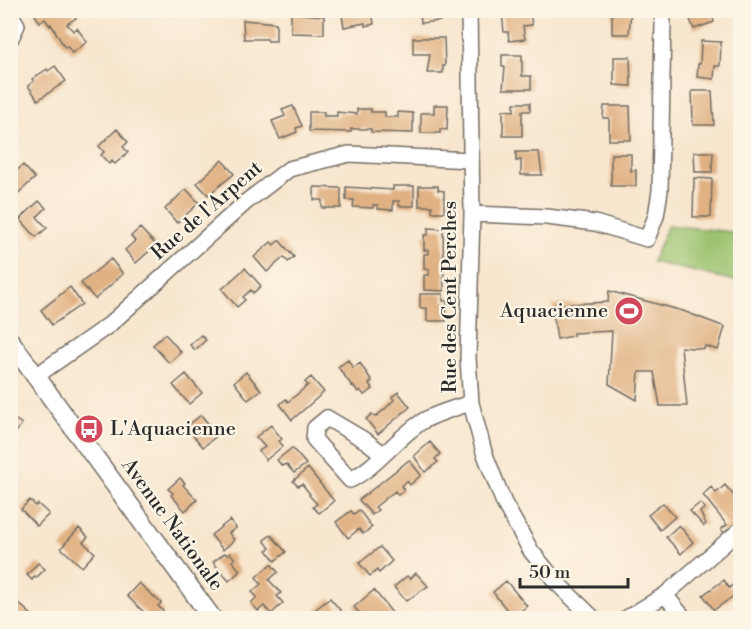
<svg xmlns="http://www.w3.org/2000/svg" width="751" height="629" font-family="'Libre Bodoni',serif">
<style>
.green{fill:#9cc36f;stroke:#64774d;stroke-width:1.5}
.building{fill:#e0b182}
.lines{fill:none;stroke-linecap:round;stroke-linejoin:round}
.minor-casing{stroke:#736c64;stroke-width:18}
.major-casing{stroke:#736c64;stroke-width:21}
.minor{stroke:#fff;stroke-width:15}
.major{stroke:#fff;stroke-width:18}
.labels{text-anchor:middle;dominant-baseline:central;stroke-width:4.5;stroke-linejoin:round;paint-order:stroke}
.street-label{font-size:20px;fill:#2b2b2b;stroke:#fcf5e5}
.poi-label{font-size:20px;fill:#2b2b2b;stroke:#fcf5e5;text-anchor:end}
</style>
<rect width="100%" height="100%" fill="#fcf5e5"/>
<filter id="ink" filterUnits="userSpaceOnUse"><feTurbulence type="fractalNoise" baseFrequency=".0167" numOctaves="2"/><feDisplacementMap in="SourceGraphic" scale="12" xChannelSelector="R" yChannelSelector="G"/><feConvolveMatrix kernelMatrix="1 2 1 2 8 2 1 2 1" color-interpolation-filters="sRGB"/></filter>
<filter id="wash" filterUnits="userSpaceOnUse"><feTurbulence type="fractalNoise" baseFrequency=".008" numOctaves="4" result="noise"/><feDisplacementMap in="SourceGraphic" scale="24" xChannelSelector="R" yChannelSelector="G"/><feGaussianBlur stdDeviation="1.35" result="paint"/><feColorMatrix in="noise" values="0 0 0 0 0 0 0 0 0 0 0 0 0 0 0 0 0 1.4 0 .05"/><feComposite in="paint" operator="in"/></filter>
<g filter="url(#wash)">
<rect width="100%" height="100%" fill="#f8e6ce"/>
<path class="green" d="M 668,225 L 740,233 L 740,282 L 652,262 Z"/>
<g id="blocks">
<path class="building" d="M 35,10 L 71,10 L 76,18 L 67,24 L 73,31 L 77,28 L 87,42 L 72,53 L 67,46 L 65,48 L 51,24 L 50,26 L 45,19 L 40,22 L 35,15 L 37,13 Z
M 341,10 L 372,10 L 374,24 L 365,26 L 365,23 L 344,27 Z
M 422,10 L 441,10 L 442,13 L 439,13 L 440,21 L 421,23 L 420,13 L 423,13 Z
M 612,10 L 631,10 L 629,34 L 612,34 Z
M 686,10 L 708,10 L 709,14 L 712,13 L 714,22 L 694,29 Z
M 521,11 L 522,13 L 530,12 L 532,25 L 523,26 L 525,39 L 509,41 L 508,32 L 504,32 L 502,13 Z
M 291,13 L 324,16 L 324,34 L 291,33 Z
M 243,20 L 276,23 L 276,41 L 268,41 L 267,39 L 244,39 Z
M 413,38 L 444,38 L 445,66 L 443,66 L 443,73 L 427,73 L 430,54 L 413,54 Z
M 701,41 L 721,42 L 720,66 L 715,66 L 714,79 L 697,77 L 698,64 L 700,64 Z
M 502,55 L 522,55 L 522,76 L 531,76 L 531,89 L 503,89 L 505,67 L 502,67 Z
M 614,57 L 630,57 L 631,86 L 614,85 Z
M 55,66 L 66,81 L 38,100 L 28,86 L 34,81 L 32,79 L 47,69 L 48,71 Z
M 692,91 L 712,91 L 714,125 L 693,125 Z
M 514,103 L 530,103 L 530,111 L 522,111 L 522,136 L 503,136 L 503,110 L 514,111 Z
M 434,105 L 448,105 L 447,130 L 440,129 L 440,133 L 421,133 L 421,113 L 434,113 Z
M 293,106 L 302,126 L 296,128 L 297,132 L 280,139 L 272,121 L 285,116 L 282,110 Z
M 604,106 L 630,106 L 631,140 L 609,140 L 609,118 L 603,118 Z
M 357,109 L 371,109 L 371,112 L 385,112 L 385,117 L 398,117 L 398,112 L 413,113 L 413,133 L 371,132 L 371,129 L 351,129 L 351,132 L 309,131 L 309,112 L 324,112 L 324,116 L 337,116 L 337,112 L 357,114 Z
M 117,129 L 128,142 L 123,147 L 128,152 L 115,164 L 112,161 L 109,164 L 101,155 L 104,152 L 99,146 Z
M 516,152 L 539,152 L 542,175 L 521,175 L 521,160 L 516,161 Z
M 694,152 L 713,152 L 712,172 L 695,172 Z
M 611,154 L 631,154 L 631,171 L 636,170 L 636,186 L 611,186 Z
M 222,160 L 234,174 L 208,195 L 197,183 Z
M 23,165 L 35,178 L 15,196 L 10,191 L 10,177 Z
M 694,178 L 712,179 L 711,217 L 693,217 Z
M 393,186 L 414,186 L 414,206 L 399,206 L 399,201 L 393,201 L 393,210 L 378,209 L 378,205 L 373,205 L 373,208 L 353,207 L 354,200 L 346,200 L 346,187 L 393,190 Z
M 419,186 L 438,186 L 438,190 L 444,191 L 444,212 L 432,212 L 432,206 L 419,206 Z
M 314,187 L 341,188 L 341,208 L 322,208 L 322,200 L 314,200 Z
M 186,189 L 199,203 L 177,223 L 165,209 Z
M 39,201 L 46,208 L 37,217 L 47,228 L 36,237 L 20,219 Z
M 140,228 L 156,245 L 136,263 L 125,250 L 135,241 L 131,236 Z
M 428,228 L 443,229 L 444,291 L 424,290 L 424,275 L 429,275 L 429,269 L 424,269 L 424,254 L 428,254 L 428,250 L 424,250 L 424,235 L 428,235 Z
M 279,240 L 294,257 L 288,262 L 284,257 L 267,272 L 254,257 L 271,242 L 274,245 Z
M 111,259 L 123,274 L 95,299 L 81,283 Z
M 245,268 L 261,286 L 253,293 L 251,290 L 243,297 L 245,300 L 237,307 L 222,289 Z
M 70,287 L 82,304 L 52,325 L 41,310 Z
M 609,291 L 683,311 L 725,327 L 718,350 L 705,346 L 704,349 L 681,347 L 687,406 L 660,406 L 654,372 L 639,372 L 637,400 L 609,384 L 612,331 L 573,333 L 573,336 L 557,339 L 552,305 L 608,302 Z
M 420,294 L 443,294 L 443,301 L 447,301 L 446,321 L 427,321 L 427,308 L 420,308 Z
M 165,334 L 181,352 L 169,363 L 153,345 Z
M 201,335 L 206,340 L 195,350 L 190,345 Z
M 348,360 L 353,368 L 360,363 L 372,381 L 369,384 L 373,389 L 364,395 L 360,390 L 358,392 L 353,385 L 352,386 L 338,367 Z
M 246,372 L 261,390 L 248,400 L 234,382 Z
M 186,374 L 202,393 L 189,404 L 173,385 Z
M 311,377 L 324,392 L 292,420 L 280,404 L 286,399 L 288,402 L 308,385 L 305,382 Z
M 398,392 L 410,407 L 378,434 L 366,419 L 372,414 L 375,417 L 385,409 L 394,400 L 392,397 Z
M 201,415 L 218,435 L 203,447 L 186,427 Z
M 10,416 L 22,424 L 10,440 Z
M 271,425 L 282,439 L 279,441 L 283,446 L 266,460 L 259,451 L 265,447 L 256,437 Z
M 430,442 L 440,454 L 435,459 L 438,462 L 425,472 L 414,456 Z
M 292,448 L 306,464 L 294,473 L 286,464 L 282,466 L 277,460 Z
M 409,460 L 421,475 L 410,485 L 407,481 L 401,486 L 404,490 L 398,495 L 395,491 L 375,507 L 378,510 L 372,515 L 359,500 Z
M 308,468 L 334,501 L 319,513 L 313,507 L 317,504 L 309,495 L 310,494 L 302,484 L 298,486 L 293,481 Z
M 180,478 L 185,483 L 183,485 L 197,500 L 185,511 L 171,495 L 173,493 L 168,489 Z
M 725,485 L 740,503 L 740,524 L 726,536 L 721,529 L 727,525 L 703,495 L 711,487 L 716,493 Z
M 30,500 L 36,506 L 38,504 L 49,514 L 37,526 L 21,509 Z
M 663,503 L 675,517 L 660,530 L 648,515 Z
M 700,503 L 705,508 L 700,512 L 706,524 L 704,526 L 690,511 Z
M 359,510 L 372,527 L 363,534 L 359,529 L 348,538 L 336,522 L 351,511 L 354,514 Z
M 230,520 L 236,528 L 229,533 L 234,540 L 223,550 L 211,535 Z
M 679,525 L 693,542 L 681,554 L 666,537 Z
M 79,528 L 88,537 L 83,542 L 95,553 L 82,567 L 61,548 Z
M 271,535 L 286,552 L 275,561 L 267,550 L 270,548 L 264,540 Z
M 380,547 L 392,561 L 379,573 L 377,570 L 370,576 L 359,563 Z
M 225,553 L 227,555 L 230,553 L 235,559 L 232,561 L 240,571 L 229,581 L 213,562 Z
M 38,563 L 45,569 L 36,578 L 35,576 L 32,580 L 27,575 Z
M 271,564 L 278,572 L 269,580 L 281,593 L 277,596 L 283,603 L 271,614 L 264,606 L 258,611 L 251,603 L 257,597 L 252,592 L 261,584 L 256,577 Z
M 416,573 L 428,586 L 406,601 L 394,587 L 407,576 L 410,579 Z
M 724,580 L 729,588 L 736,582 L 740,588 L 740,598 L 738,600 L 735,595 L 714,610 L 703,595 Z
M 506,581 L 527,606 L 513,618 L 493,592 Z
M 139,583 L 161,603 L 158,606 L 163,611 L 157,618 L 144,618 L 147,615 L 127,596 Z
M 374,590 L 393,614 L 387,618 L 371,618 L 369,615 L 364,618 L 354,607 Z
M 330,598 L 347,618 L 324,618 L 316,609 Z
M 15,600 L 35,618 L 10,618 L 10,605 Z"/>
</g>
</g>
<g filter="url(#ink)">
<use href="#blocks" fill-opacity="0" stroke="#736c64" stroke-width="1.5"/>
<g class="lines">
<g class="minor-casing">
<path id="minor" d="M 469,10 L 472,214 L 468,358 L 471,403 L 484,452 L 504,503 L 531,551 L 557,583 L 593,618
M 10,13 L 17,25 L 10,40
M 472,214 L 547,217 L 595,223 L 647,239 L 656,216 L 660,191 L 663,22 L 661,10
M 36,376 L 109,325 L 246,202 L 289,169 L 349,154 L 470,160
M 383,454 L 366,441 L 327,418 L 315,428 L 314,439 L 350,480 C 378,466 396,438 423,421 C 437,413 455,408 471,403
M 665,595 L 684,618
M 627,618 L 665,595 L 740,530"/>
</g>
<g class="major-casing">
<path id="major" d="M 10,341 L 212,618"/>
</g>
<use href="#minor" class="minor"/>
<use href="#major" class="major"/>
</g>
</g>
<defs>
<g id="stadium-disc" transform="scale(1.5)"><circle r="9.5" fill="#d1495b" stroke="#fcf5e5"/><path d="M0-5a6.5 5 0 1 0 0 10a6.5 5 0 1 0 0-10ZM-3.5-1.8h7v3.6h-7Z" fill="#fff"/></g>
<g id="bus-disc" transform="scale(1.5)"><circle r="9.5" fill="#d1495b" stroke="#fcf5e5"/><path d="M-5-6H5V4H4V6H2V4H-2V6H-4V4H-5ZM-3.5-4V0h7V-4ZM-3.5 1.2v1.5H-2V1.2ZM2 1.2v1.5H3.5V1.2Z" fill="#fff"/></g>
</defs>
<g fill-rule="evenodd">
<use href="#stadium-disc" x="629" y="311"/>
<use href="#bus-disc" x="89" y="429"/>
</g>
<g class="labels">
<g class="street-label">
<text transform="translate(207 211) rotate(-41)">Rue de l'Arpent</text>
<text transform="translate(450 297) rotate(-90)">Rue des Cent Perches</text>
<text transform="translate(172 525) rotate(54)">Avenue Nationale</text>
</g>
<g class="poi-label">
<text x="608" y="311">Aquacienne</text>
<text x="110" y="429" text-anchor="start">L'Aquacienne</text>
</g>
</g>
<rect width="751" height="629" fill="none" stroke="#fcf5e5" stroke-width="36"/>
<path d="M520 578v9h108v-9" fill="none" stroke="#2b2b2b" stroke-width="3"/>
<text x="529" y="578" font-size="18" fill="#2b2b2b" stroke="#fcf5e5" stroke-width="4.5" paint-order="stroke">50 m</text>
</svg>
